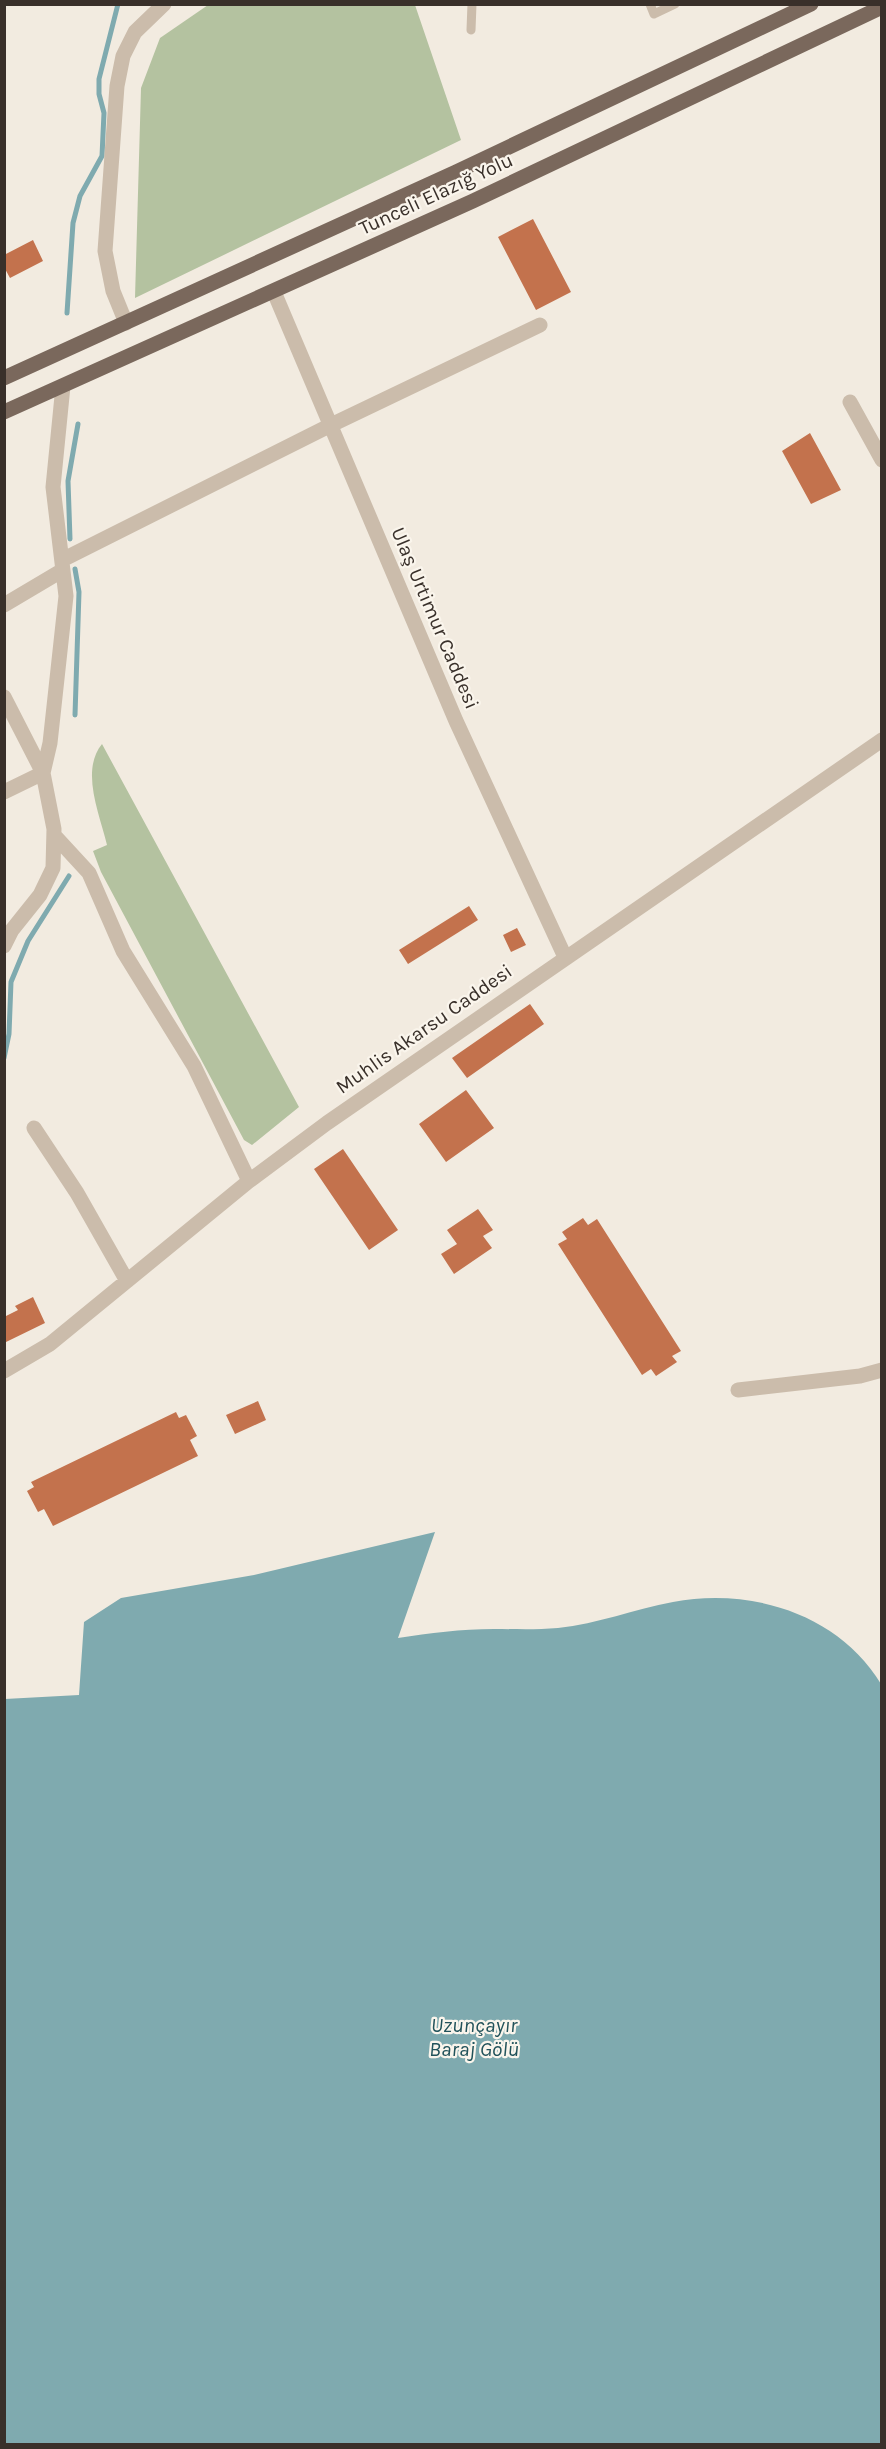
<svg xmlns="http://www.w3.org/2000/svg" width="886" height="2449" font-family="Karla,sans-serif">
<style>
.green{fill:#b4c2a0}
.water{fill:#7faaaf}
.lines{fill:none;stroke-linecap:round;stroke-linejoin:round}
.stream{stroke:#7faaaf;stroke-width:5}
.building{fill:#c3724d}
.lane{stroke:#cbbcab;stroke-width:9}
.street{stroke:#cbbcab;stroke-width:15}
.primary{stroke:#7a685c;stroke-width:15}
.labels{text-anchor:middle;dominant-baseline:central;stroke-width:4.5;stroke-linejoin:round;paint-order:stroke}
.street-label{font-size:20px;fill:#39302a;stroke:#faf5ec}
.water-label{font-size:21px;font-style:italic;fill:#21525a;stroke:#faf5ec}
</style>
<rect width="100%" height="100%" fill="#f2ebe0"/>
<path class="green" d="M 208,5 L 415,5 L 461,140 L 135,298 L 141,88 L 160,38 Z
M 102,744 L 299,1107 L 252,1145 L 244,1140 L 101,872 L 93,851 L 107,845 C 100,815 80,771 102,744 Z"/>
<path class="water" d="M 435,1532 L 398,1638 C 430,1633 461,1629 494,1629 C 515,1629 536,1630 558,1628 C 598,1624 634,1609 673,1602 C 751,1587 839,1614 881,1684 L 881,2444 L 5,2444 L 5,1699 L 79,1695 L 84,1622 L 121,1598 L 254,1575 Z"/>
<g class="lines">
<path class="stream" d="M 67,313 L 73,223 L 80,196 L 102,156 L 104,113 L 99,94 L 99,79 L 118,4
M 70,539 L 68,481 L 78,424
M 75,569 L 79,592 L 75,715
M 4,1058 L 9,1034 L 11,982 L 28,941 L 69,876"/>
</g>
<path class="building" d="M 533,219 L 571,292 L 536,310 L 498,237 Z
M 33,240 L 43,261 L 10,278 L 4,267 L 4,255 Z
M 810,433 L 841,490 L 811,504 L 782,451 Z
M 469,906 L 478,920 L 408,964 L 399,950 Z
M 517,928 L 526,945 L 511,952 L 503,935 Z
M 530,1004 L 544,1024 L 467,1078 L 452,1058 Z
M 466,1090 L 494,1128 L 446,1162 L 419,1124 Z
M 343,1149 L 398,1230 L 369,1250 L 314,1169 Z
M 478,1209 L 493,1230 L 483,1236 L 492,1248 L 454,1274 L 441,1254 L 457,1244 L 447,1230 Z
M 583,1218 L 588,1225 L 597,1219 L 681,1351 L 672,1356 L 677,1362 L 656,1376 L 651,1369 L 642,1375 L 558,1244 L 567,1239 L 562,1232 Z
M 33,1297 L 45,1323 L 4,1343 L 4,1317 L 18,1310 L 15,1306 Z
M 258,1401 L 266,1420 L 235,1434 L 226,1415 Z
M 176,1412 L 179,1418 L 186,1415 L 197,1436 L 190,1440 L 198,1456 L 53,1526 L 44,1509 L 38,1512 L 27,1491 L 34,1487 L 31,1482 Z"/>
<g class="lines">
<path class="lane" d="M 650,4 L 654,14 L 675,4
M 471,30 L 472,4"/>
<path class="street" d="M 274,292 L 456,721 L 565,957
M 126,323 L 113,291 L 105,251 L 117,86 L 123,56 L 135,32 L 164,4
M 850,402 L 882,460
M 62,560 L 329,426 L 540,325
M 4,605 L 63,570
M 4,697 L 43,773 L 4,792
M 54,835 L 89,873 L 123,951 L 194,1066 L 249,1181
M 4,946 L 12,930 L 40,895 L 53,868 L 54,829 L 43,773 L 50,743 L 66,596 L 53,487 L 63,386
M 34,1128 L 77,1193 L 127,1281
M 4,1371 L 50,1344 L 249,1181 L 327,1123 L 882,740
M 738,1390 L 860,1376 L 882,1370"/>
<path class="primary" d="M 4,378 L 456,172 L 811,4
M 4,412 L 473,201 L 882,7"/>
</g>
<g class="labels">
<g class="street-label">
<text transform="translate(436 194) rotate(-25)">Tunceli Elazığ Yolu</text>
<text transform="translate(435 618) rotate(67)">Ulaş Urtimur Caddesi</text>
<text transform="translate(424 1029) rotate(-35)">Muhlis Akarsu Caddesi</text>
</g>
<g class="water-label">
<text x="474" y="2025">Uzunçayır<tspan x="474" dy="24">Baraj Gölü</tspan></text>
</g>
</g>
<rect width="886" height="2449" fill="none" stroke="#39302a" stroke-width="12"/>
</svg>
